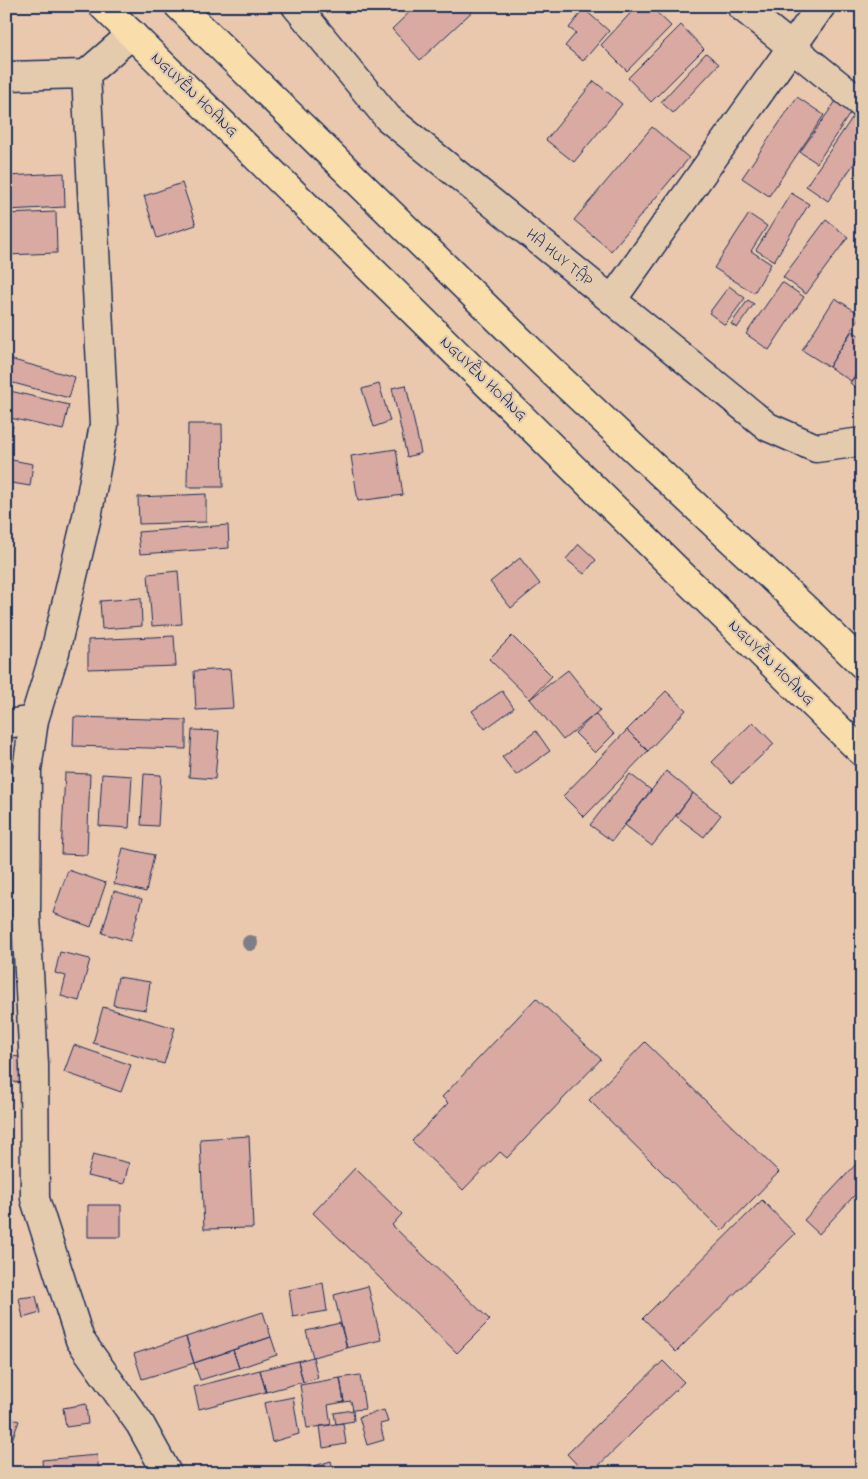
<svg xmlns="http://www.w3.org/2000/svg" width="868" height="1479" font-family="'Indie Flower',sans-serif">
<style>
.building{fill:#d8aaa2;stroke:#1b2f5e}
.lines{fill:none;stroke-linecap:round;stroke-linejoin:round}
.minor-casing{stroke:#1b2f5e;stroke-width:31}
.trunk-casing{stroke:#1b2f5e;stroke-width:31}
.minor{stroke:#e5cbad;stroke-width:28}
.trunk{stroke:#f9deab;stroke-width:28}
.tree{fill:#7f7e86}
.labels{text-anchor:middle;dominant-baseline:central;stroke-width:4.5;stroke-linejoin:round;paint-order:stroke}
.street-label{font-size:16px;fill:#1b2f5e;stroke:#e5cbad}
</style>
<rect width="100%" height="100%" fill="#e9c8ad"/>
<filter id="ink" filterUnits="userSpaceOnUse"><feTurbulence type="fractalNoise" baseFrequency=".02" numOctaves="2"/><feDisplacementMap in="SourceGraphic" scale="10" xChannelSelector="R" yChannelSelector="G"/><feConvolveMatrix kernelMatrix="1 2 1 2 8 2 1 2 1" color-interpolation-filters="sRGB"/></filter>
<g filter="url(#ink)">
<path class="building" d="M 416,6 L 478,6 L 420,60 L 392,29 Z
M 637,6 L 650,6 L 671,26 L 627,71 L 601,45 Z
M 584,9 L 609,31 L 583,61 L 565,46 L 576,33 L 569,28 Z
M 681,25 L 704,49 L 651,102 L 628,78 Z
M 706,53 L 719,64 L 673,113 L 661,102 Z
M 594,81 L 622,104 L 574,162 L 546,140 Z
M 797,97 L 824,115 L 769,196 L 742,178 Z
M 836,101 L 851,112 L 817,163 L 800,152 Z
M 854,115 L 862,120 L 862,152 L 828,201 L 806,186 Z
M 652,127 L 689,158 L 611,251 L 574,220 Z
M 64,173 L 65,207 L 6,210 L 6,176 Z
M 182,183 L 196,225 L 157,238 L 144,196 Z
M 791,193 L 809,204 L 774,261 L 756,250 Z
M 56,212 L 57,253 L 6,255 L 6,214 Z
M 749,214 L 767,226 L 751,251 L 771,264 L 754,293 L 714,268 Z
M 826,220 L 848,237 L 806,294 L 783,277 Z
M 782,282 L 804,297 L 769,350 L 746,334 Z
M 729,286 L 745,298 L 725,325 L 709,313 Z
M 835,298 L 861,315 L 829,367 L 802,350 Z
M 748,300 L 754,304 L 737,328 L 731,324 Z
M 852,331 L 862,337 L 862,365 L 851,381 L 829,367 Z
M 6,358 L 75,377 L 69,398 L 6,381 Z
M 862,367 L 862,392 L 850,383 Z
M 379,384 L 390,421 L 374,427 L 362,389 Z
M 406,385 L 421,453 L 407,457 L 392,388 Z
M 6,390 L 69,405 L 63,430 L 6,417 Z
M 188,424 L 222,424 L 223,487 L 187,487 Z
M 6,425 L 13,426 L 7,454 L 6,454 Z
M 396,449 L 403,495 L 358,501 L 351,456 Z
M 6,459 L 33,464 L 30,486 L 6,482 Z
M 206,494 L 206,522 L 139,524 L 138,497 Z
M 228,525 L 229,548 L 140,554 L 138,532 Z
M 579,544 L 596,560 L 584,574 L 566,559 Z
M 520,558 L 540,584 L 511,608 L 490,582 Z
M 178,571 L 182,624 L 152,626 L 148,574 Z
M 141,598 L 142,626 L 102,629 L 100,601 Z
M 174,636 L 176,666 L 88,669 L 88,640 Z
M 512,636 L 552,676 L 530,699 L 489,659 Z
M 230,669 L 233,708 L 196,710 L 194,671 Z
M 568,670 L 600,710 L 563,740 L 530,699 Z
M 502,691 L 514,708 L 485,729 L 472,711 Z
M 666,691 L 686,710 L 648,751 L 627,730 Z
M 595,714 L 614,734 L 595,753 L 575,733 Z
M 74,717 L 186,720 L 186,749 L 73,746 Z
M 753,722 L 774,744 L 732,783 L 712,762 Z
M 192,730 L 219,731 L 215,779 L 189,777 Z
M 627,730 L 648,751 L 584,817 L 563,796 Z
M 536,731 L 550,751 L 516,775 L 502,757 Z
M 666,771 L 693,793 L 652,846 L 625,825 Z
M 65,773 L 90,774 L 87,855 L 61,854 Z
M 102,774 L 132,776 L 129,828 L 99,826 Z
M 144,774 L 161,775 L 158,826 L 141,825 Z
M 630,774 L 651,790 L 612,841 L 590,825 Z
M 6,776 L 9,776 L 10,799 L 6,799 Z
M 693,793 L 721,815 L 704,837 L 676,816 Z
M 123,848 L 154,855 L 146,892 L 114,884 Z
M 68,870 L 106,883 L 91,927 L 53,913 Z
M 114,891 L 142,899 L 130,941 L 102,933 Z
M 60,952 L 90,959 L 79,1001 L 61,996 L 66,976 L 55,973 Z
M 118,977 L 150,982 L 146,1010 L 113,1005 Z
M 536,998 L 601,1059 L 507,1158 L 500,1152 L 463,1190 L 412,1141 L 448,1103 L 442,1097 Z
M 103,1007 L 175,1028 L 164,1064 L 93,1043 Z
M 645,1042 L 779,1172 L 722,1231 L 589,1100 Z
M 74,1045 L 131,1065 L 121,1092 L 64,1072 Z
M 6,1055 L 26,1058 L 22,1083 L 6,1081 Z
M 249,1136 L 253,1228 L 204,1229 L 200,1139 Z
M 93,1154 L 129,1163 L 124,1184 L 87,1176 Z
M 859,1161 L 862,1163 L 862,1187 L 819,1234 L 804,1220 Z
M 355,1168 L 402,1214 L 392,1225 L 490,1320 L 457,1353 L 313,1213 Z
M 762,1200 L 795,1234 L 676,1352 L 643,1318 Z
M 88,1205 L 121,1205 L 121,1237 L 88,1237 Z
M 323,1283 L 327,1311 L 293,1317 L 289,1290 Z
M 368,1286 L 381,1340 L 347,1348 L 334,1295 Z
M 36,1296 L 40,1313 L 23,1318 L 19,1298 Z
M 263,1312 L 271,1337 L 194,1363 L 186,1337 Z
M 340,1323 L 347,1348 L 313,1357 L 306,1331 Z
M 186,1337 L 194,1363 L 142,1379 L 134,1354 Z
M 271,1337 L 277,1355 L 239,1368 L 233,1350 Z
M 233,1350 L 239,1368 L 200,1380 L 194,1363 Z
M 313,1357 L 318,1378 L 303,1382 L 298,1361 Z
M 298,1361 L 303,1382 L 266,1392 L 260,1370 Z
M 663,1361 L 684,1382 L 591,1473 L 585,1473 L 567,1454 Z
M 260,1370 L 266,1392 L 199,1409 L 194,1387 Z
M 360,1375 L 365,1409 L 353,1410 L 351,1401 L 344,1402 L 340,1378 Z
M 340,1378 L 344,1402 L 328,1405 L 331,1425 L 307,1428 L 300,1385 Z
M 293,1397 L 299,1434 L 272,1442 L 264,1403 Z
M 86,1404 L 88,1424 L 66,1427 L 63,1408 Z
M 353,1410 L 354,1421 L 336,1424 L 334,1413 Z
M 384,1410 L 388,1422 L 380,1424 L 384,1440 L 367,1445 L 359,1417 Z
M 6,1416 L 19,1421 L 6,1456 Z
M 343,1423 L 346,1444 L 323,1448 L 320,1426 Z
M 97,1455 L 99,1473 L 43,1473 L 42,1460 Z
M 331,1461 L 334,1473 L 291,1473 Z"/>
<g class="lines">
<g class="minor-casing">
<path id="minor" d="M 296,6 L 388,118 L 768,427 L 816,448 L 862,442
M 741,6 L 862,104
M 132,34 L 86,74 L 104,425 L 88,512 L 55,652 L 34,720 L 27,770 L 26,916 L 34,1065 L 35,1199 L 80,1340 L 140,1424 L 167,1473
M 6,76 L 86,74
M 612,300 L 821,6
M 6,724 L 34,720"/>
</g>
<g class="trunk-casing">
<path id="trunk" d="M 103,6 L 862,752
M 179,6 L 542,362 L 815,618 L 862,664"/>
</g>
<use href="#minor" class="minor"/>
<use href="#trunk" class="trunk"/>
</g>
<circle class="tree" cx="250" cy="943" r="8"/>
</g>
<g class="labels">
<g class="street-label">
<text transform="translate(194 95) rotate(44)">NGUYỄN HOÀNG</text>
<text transform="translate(559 258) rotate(39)">HÀ HUY TẬP</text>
<text transform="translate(483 379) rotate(44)">NGUYỄN HOÀNG</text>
<text transform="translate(771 663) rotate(45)">NGUYỄN HOÀNG</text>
</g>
</g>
<rect width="868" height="1479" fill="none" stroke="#e5cbad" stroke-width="25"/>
<rect x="12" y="12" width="843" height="1454" fill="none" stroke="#1b2f5e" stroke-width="2" filter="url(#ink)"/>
</svg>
